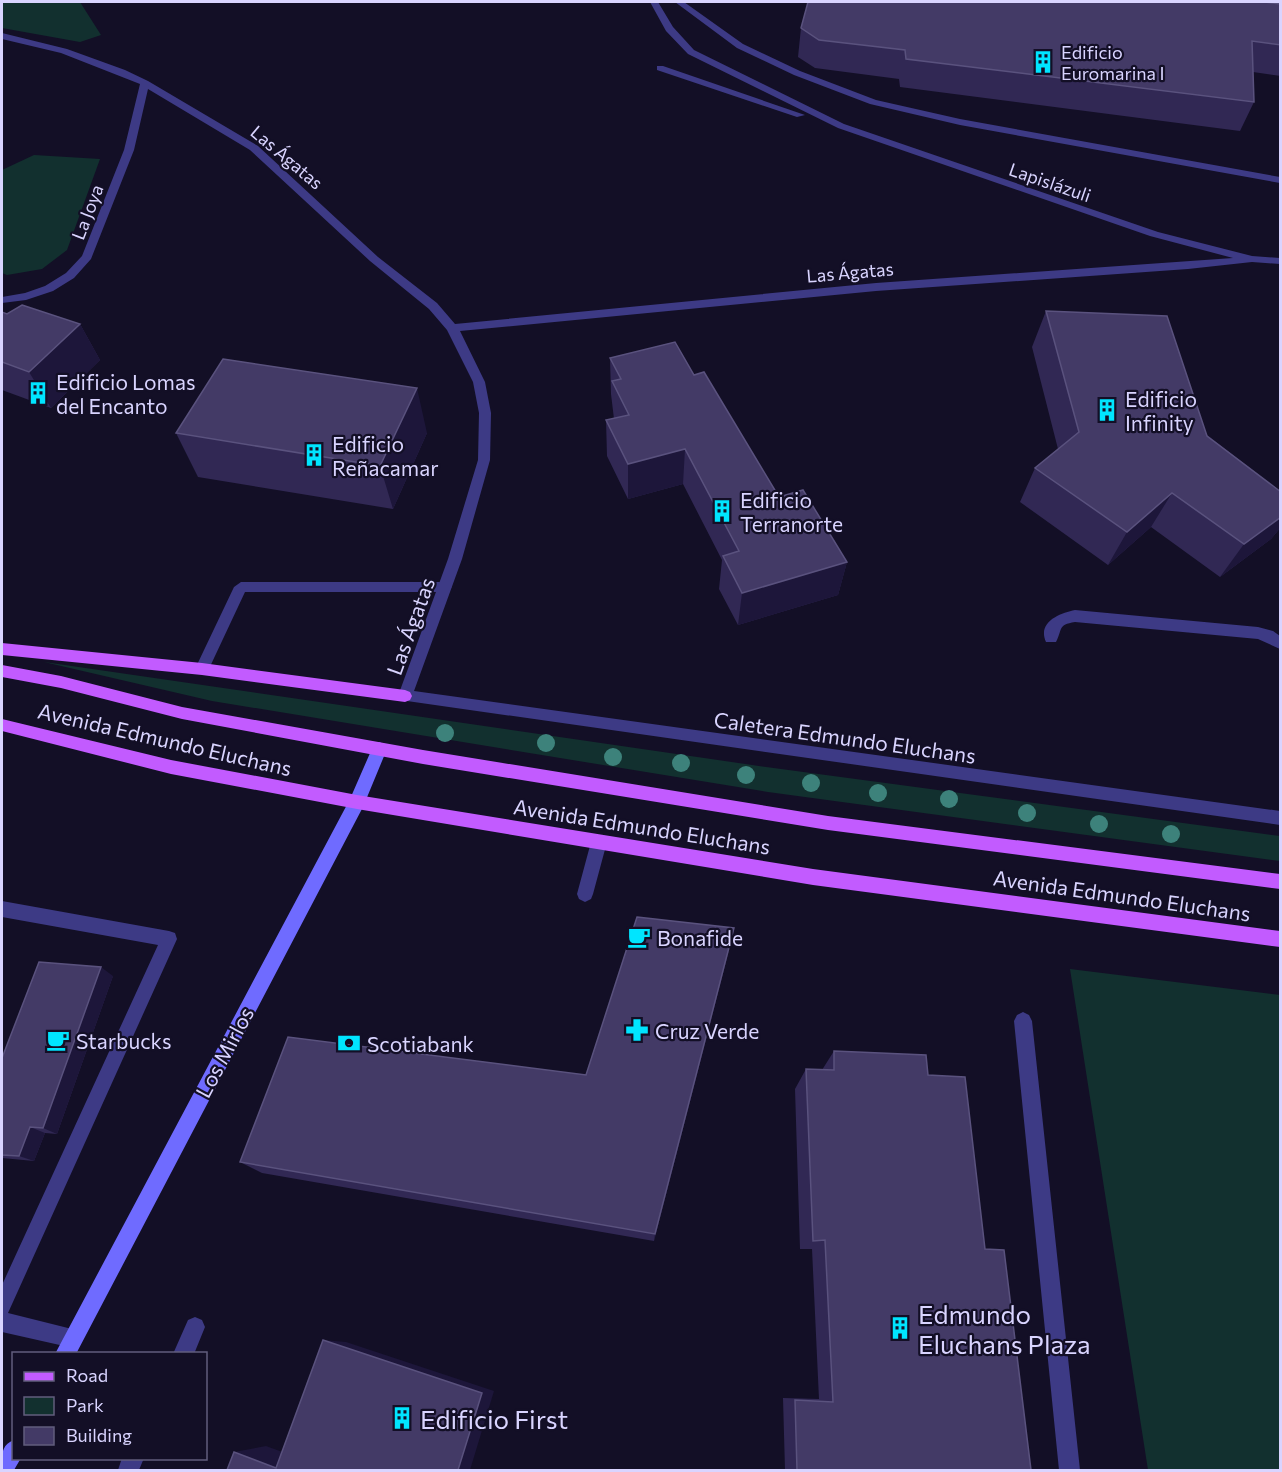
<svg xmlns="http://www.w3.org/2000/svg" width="1282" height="1472" font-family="Commissioner,sans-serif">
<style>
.green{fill:#12302f}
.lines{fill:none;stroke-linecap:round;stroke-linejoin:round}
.lane{fill:#3d3a85;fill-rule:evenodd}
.street{fill:#3d3a85;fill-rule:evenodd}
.secondary{fill:#6f6bff;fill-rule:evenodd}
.primary{fill:#c25bff;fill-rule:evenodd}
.tree{fill:#3d827b}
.wall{fill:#312854}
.shaded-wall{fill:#1d163a}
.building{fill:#433a66;stroke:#5a527e;stroke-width:1.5}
.labels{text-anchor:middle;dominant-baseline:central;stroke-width:4.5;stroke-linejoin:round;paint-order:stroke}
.far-poi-label{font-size:18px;fill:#d9d4ff;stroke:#130f26;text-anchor:start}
.far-street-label{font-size:18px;fill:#d9d4ff;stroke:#130f26}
.poi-label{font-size:21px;fill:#d9d4ff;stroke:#130f26;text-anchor:start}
.street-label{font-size:21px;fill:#d9d4ff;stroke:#130f26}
.near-poi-label{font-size:26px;fill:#d9d4ff;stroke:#130f26;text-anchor:start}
</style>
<rect width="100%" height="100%" fill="#130f26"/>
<path class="green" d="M 2,2 L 80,2 L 101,35 L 80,42 L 2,28 Z
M 34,155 L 100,159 L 67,250 L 42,269 L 7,275 L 2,273 L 2,170 Z
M 44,662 L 766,767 L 1280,836 L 1280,861 L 768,792 L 212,701 Z
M 1070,969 L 1280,995 L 1280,1470 L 1148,1470 Z"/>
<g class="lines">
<path class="lane" d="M 675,2 L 684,2 L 743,44 L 800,71 L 876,100 L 960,119 L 1280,177 L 1280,183 L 960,125 L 870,104 L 794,75 L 737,48 Z
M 241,582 L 445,582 L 452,587 L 445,592 L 245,592 L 207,673 L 197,673 L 195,669 L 234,587 Z
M 1075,610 L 1258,627 L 1273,631 L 1280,636 L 1280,649 L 1258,639 L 1075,622 C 1057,625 1063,629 1056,642 L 1046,642 C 1037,622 1060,613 1075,610 Z
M 599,835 L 605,837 L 607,842 L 593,894 L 591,899 L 585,902 L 579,899 L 577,894 L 591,842 L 593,837 Z
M 2,901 L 169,931 L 175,933 L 177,939 L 8,1313 L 80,1331 L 83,1338 L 80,1345 L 73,1348 L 2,1332 L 2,1285 L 158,945 L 2,917 Z
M 1023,1012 L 1029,1015 L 1032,1021 L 1080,1470 L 1059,1470 L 1014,1021 L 1017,1015 Z
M 195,1317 L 202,1320 L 205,1327 L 194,1354 L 173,1354 L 188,1320 Z
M 122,1458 L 144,1458 L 139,1470 L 118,1470 Z"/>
<path class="street" d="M 650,2 L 658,2 L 673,27 L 694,50 L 844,124 L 1158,232 L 1252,256 L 1280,258 L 1280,264 L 1252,262 L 1188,269 L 876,291 L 460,331 L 485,382 L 491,413 L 490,460 L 462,559 L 414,691 L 1280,811 L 1280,825 L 400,700 L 398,696 L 448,559 L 478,460 L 479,413 L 473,382 L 447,330 L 429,309 L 370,261 L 250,150 L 148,89 L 134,150 L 91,259 L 74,278 L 53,291 L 26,300 L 2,303 L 2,297 L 25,293 L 45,286 L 66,273 L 82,256 L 124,150 L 140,84 L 61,53 L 2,39 L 2,33 L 67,49 L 125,70 L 148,81 L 258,146 L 378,257 L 437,303 L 455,324 L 876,283 L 1233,258 L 1150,236 L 838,128 L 688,54 L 666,31 Z
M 657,66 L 663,66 L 805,115 L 797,117 L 657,70 Z"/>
<path class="secondary" d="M 379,742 L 384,744 L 387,749 L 363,807 L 76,1354 L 55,1354 L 350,799 L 374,744 Z
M 14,1440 L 14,1458 L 21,1458 L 14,1470 L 2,1470 C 2,1457 0,1445 14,1440 Z"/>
<path class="primary" d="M 2,643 L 202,663 L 405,690 L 410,692 L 412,696 L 410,700 L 405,702 L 202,675 L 2,655 Z
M 2,665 L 61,676 L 182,707 L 423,750 L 828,816 L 1280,874 L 1280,889 L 828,830 L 423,764 L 182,719 L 61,688 L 2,677 Z
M 2,719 L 171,760 L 357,795 L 813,869 L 1280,931 L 1280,947 L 813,885 L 357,809 L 171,774 L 2,731 Z"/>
</g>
<g class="tree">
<circle cx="445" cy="733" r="9"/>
<circle cx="546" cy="743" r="9"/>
<circle cx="613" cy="757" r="9"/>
<circle cx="681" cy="763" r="9"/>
<circle cx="746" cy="775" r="9"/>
<circle cx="811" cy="783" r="9"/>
<circle cx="878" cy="793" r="9"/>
<circle cx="949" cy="799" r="9"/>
<circle cx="1027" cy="813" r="9"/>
<circle cx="1099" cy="824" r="9"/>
<circle cx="1171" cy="834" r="9"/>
</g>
<path class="wall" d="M 1281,4 L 1281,76 L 1253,72 L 1254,102 L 1240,131 L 900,87 L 899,79 L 815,68 L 798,57 L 801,28 Z
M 1046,311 L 1281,492 L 1281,527 L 1271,539 L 1220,577 L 1151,527 L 1108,565 L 1020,502 L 1035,468 L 1058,449 L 1032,347 Z
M 2,312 L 7,314 L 80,324 L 100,360 L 51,408 L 2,390 Z
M 610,358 L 694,375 L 779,497 L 847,562 L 838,595 L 738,625 L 719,589 L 722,560 L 683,484 L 628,499 L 607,456 L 606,420 L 614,419 L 611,394 Z
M 176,433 L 427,433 L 393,509 L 198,477 Z
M 729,950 L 654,1241 L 262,1173 L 240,1162 L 586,1075 Z
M 113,976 L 57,1134 L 45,1133 L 34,1161 L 2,1158 L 2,1058 Z
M 834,1051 L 928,1075 L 985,1249 L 1031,1470 L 785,1470 L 783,1398 L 819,1399 L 812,1249 L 800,1249 L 795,1089 L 806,1069 L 822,1070 Z"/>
<path class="shaded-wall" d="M 80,324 L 100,360 L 51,408 L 29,372 Z
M 417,388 L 427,433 L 393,509 L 380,466 Z
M 685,449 L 683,484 L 628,499 L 628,464 Z
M 1172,493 L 1151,527 L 1108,565 L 1127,532 Z
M 1281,517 L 1281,527 L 1271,539 L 1220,577 L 1244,544 Z
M 847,562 L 838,595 L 738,625 L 742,593 Z
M 734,928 L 729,950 L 654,1241 L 655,1234 Z
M 101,967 L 113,976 L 57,1134 L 43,1128 Z
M 30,1127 L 45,1133 L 34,1161 L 19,1156 Z
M 323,1340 L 346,1342 L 494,1391 L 470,1470 L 458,1470 Z
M 266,1446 L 304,1460 L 276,1468 L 234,1452 Z"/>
<path class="building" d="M 808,2 L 1265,2 L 1281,4 L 1281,45 L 1252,41 L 1254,102 L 906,59 L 905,50 L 819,40 L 801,28 Z
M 22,305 L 80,324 L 29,372 L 2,362 L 2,312 L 7,314 Z
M 1046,311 L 1167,316 L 1207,436 L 1281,492 L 1281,517 L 1244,544 L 1172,493 L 1127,532 L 1035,468 L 1079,432 Z
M 675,342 L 694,375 L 704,372 L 779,497 L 803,490 L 847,562 L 742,593 L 723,556 L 739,551 L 685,449 L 628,464 L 606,420 L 629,415 L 612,381 L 621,379 L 610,358 Z
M 223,359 L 417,388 L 380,466 L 176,433 Z
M 637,917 L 734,928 L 655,1234 L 240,1162 L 288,1037 L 586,1075 Z
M 39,962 L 101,967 L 43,1128 L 30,1127 L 19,1156 L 2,1155 L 2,1058 Z
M 834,1051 L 926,1055 L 928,1075 L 965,1077 L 985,1249 L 1004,1250 L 1031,1470 L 797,1470 L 795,1400 L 833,1402 L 825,1240 L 813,1241 L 806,1069 L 834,1070 Z
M 323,1340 L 482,1393 L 458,1470 L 227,1470 L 234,1452 L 276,1468 Z"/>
<defs>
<g id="building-bare" transform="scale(1.8)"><path d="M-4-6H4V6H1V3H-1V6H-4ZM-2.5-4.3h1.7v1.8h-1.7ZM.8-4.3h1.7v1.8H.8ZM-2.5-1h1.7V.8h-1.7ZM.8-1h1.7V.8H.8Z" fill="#00e5ff" stroke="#130f26" stroke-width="2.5" paint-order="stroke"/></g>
<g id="cafe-bare" transform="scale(1.8)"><path d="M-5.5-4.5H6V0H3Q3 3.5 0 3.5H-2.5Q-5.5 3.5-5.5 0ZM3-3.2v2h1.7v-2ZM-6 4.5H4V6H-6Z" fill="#00e5ff" stroke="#130f26" stroke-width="2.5" paint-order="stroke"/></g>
<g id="pharmacy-bare" transform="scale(1.8)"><path d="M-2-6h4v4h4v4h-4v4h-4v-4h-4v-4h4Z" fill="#00e5ff" stroke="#130f26" stroke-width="2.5" paint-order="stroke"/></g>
<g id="bank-bare" transform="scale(1.8)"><path d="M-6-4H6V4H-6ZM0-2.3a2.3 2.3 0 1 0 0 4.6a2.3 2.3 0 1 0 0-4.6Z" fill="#00e5ff" stroke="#130f26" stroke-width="2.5" paint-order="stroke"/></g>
</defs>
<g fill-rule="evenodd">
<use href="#building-bare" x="1043" y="62"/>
<use href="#building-bare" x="38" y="393"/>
<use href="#building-bare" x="1107" y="410"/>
<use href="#building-bare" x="314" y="455"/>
<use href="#building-bare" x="722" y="511"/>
<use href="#cafe-bare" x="639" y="937"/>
<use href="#pharmacy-bare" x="637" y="1030"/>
<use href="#cafe-bare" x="58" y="1040"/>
<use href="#bank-bare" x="349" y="1043"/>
<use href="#building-bare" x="900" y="1328"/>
<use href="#building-bare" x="402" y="1418"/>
</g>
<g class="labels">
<g class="far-poi-label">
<text x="1061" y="52">Edificio<tspan x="1061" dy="21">Euromarina I</tspan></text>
</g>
<g class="far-street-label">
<text transform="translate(287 157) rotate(40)">Las Ágatas</text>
<text transform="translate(1050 182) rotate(19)">Lapislázuli</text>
<text transform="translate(87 212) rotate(-69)">La Joya</text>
<text transform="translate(850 272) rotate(-5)">Las Ágatas</text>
</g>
<g class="poi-label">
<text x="56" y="381">Edificio Lomas<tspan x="56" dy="24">del Encanto</tspan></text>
<text x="1125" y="398">Edificio<tspan x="1125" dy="24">Infinity</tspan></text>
<text x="332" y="443">Edificio<tspan x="332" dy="24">Reñacamar</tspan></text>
<text x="740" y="499">Edificio<tspan x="740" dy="24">Terranorte</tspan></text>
<text x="657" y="937">Bonafide</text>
<text x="655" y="1030">Cruz Verde</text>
<text x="76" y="1040">Starbucks</text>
<text x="367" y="1043">Scotiabank</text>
</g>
<g class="street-label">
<text transform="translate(410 626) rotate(-70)">Las Ágatas</text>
<text transform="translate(845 737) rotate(8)">Caletera Edmundo Eluchans</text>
<text transform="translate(165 739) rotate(13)">Avenida Edmundo Eluchans</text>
<text transform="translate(642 826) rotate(9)">Avenida Edmundo Eluchans</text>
<text transform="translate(1122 895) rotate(8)">Avenida Edmundo Eluchans</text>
<text transform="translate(224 1052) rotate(-62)">Los Mirlos</text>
</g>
<g class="near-poi-label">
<text x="918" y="1313">Edmundo<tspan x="918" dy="30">Eluchans Plaza</tspan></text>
<text x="420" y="1418">Edificio First</text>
</g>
</g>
<rect width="1282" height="1472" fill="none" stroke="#d9d4ff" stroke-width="6"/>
<rect x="12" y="1352" width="195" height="108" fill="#130f26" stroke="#625e7d" stroke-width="1.5"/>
<rect x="24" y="1372" width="30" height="9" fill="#c25bff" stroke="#625e7d" stroke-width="1.5"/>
<text x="66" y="1382" font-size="18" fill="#d9d4ff">Road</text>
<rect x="24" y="1397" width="30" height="18" fill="#12302f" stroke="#625e7d" stroke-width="1.5"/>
<text x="66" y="1412" font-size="18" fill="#d9d4ff">Park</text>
<rect x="24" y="1427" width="30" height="18" fill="#433a66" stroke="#625e7d" stroke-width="1.5"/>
<text x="66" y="1442" font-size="18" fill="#d9d4ff">Building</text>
</svg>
